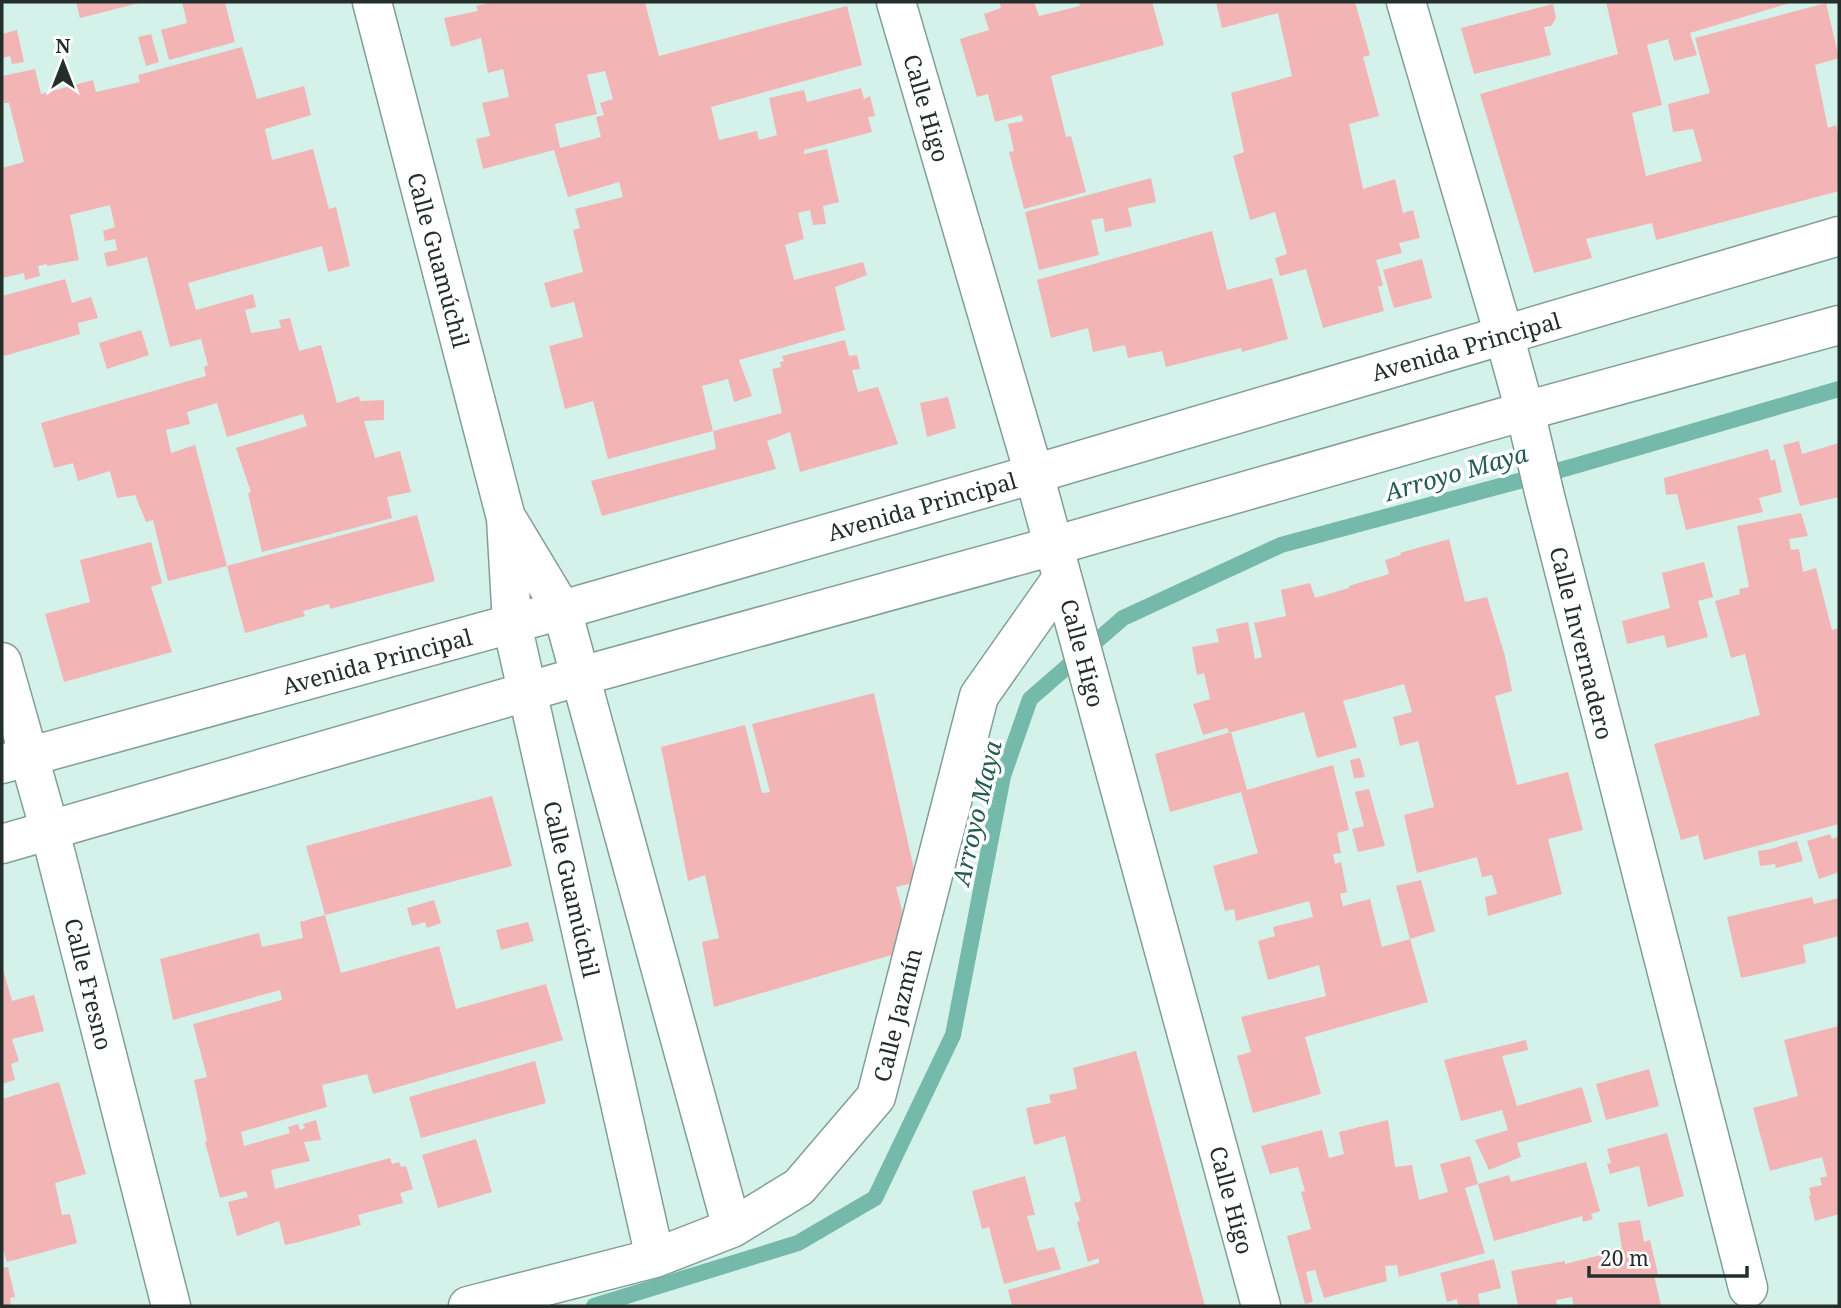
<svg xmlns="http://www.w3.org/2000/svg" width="1841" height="1308" font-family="'Noto Serif',serif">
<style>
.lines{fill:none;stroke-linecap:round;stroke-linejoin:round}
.stream{stroke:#74b9a9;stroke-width:16}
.building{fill:#f3b4b5;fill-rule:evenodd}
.street-casing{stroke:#829f97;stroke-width:41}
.secondary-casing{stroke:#829f97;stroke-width:41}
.street{stroke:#fff;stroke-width:38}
.secondary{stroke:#fff;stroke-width:38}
.labels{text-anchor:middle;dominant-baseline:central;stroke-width:7;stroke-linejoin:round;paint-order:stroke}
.street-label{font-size:23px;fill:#242f2c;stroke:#fff}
.water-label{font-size:24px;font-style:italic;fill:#235c50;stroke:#fff}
</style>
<rect width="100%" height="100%" fill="#d4f2ea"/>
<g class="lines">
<path class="stream" d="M 594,1306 L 798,1243 L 875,1198 L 953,1035 L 1003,776 L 1030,699 L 1123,618 L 1281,545 L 1571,467 L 1839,389"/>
</g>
<path class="building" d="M 76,2 L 139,2 L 139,3 L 80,18 Z
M 182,2 L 225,2 L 235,42 L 169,60 L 161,30 L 187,23 Z
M 493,2 L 645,2 L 659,56 L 847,6 L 862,65 L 711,107 L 719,140 L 757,131 L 759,140 L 777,135 L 769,98 L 804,90 L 807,102 L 861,88 L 864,99 L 870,96 L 875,116 L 868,117 L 872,132 L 804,150 L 804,154 L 827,149 L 839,202 L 823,206 L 826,224 L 813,225 L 810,210 L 798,213 L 804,239 L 785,245 L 794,280 L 863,262 L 867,275 L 835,287 L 845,330 L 739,360 L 752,396 L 734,402 L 728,379 L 702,386 L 713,431 L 608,459 L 593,401 L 565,409 L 549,346 L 583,337 L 574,302 L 551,308 L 544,283 L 583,272 L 573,230 L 580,228 L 575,209 L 623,197 L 619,182 L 568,197 L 554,150 L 483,169 L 476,139 L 490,136 L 482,103 L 509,97 L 503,69 L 488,73 L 481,38 L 451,47 L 444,18 L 478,11 L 476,6 ZM 605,71 L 613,99 L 600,103 L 604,115 L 596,117 L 601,137 L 560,148 L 555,124 L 597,114 L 587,75 Z
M 999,2 L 1034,2 L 1039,16 L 1080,6 L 1079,2 L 1152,2 L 1164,45 L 1051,76 L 1066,137 L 1071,136 L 1086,192 L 1024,209 L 1009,152 L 1014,151 L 1008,124 L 1023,121 L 1022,115 L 995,122 L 988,94 L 977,97 L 960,39 L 989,30 L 984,14 L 1001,8 Z
M 1216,2 L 1355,2 L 1370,55 L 1363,57 L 1379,116 L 1349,124 L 1363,189 L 1395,179 L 1403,213 L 1413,210 L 1420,238 L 1399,243 L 1402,253 L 1376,260 L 1383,285 L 1378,287 L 1384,311 L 1323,328 L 1306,269 L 1280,276 L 1275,258 L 1287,254 L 1275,212 L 1250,220 L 1233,156 L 1244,152 L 1231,93 L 1292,76 L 1278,13 L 1222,28 Z
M 1606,2 L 1793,2 L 1690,33 L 1697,55 L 1674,61 L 1668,39 L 1647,45 L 1662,105 L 1632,113 L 1646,176 L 1702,161 L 1693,129 L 1673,132 L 1668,104 L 1710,93 L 1695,38 L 1826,3 L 1839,58 L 1815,65 L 1828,128 L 1836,125 L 1839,138 L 1839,191 L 1656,240 L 1652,223 L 1586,239 L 1592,258 L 1534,273 L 1480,94 L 1618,54 Z
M 1553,4 L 1556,18 L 1551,26 L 1544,27 L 1551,55 L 1474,74 L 1461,28 Z
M 17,30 L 24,62 L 12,64 L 10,56 L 2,58 L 2,34 Z
M 151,34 L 159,62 L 146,66 L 138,37 Z
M 242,47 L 257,99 L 304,86 L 311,115 L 265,129 L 272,160 L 313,149 L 329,209 L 336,207 L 350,266 L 328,272 L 322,246 L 188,283 L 196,310 L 253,294 L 256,307 L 245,310 L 251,333 L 281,328 L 279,320 L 290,318 L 299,351 L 321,345 L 337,403 L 359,396 L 360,401 L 384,400 L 384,420 L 364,421 L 375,458 L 400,451 L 411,492 L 387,497 L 392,518 L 262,552 L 248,493 L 251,492 L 236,448 L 307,426 L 303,414 L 227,437 L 217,403 L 187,412 L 190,424 L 166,430 L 171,453 L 195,445 L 227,566 L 168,581 L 153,520 L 146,522 L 135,495 L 117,498 L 110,471 L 78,481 L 73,463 L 54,468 L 41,423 L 206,376 L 204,367 L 208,365 L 201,339 L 170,347 L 147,257 L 107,267 L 104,253 L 117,250 L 115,239 L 105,241 L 103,231 L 115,227 L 110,205 L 70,215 L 79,260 L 47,266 L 47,264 L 38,266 L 40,276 L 25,280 L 24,273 L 2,278 L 2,168 L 24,162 L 9,103 L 4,103 L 2,92 L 2,76 L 35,69 L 41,94 L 93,80 L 96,92 L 140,82 L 138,75 Z
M 1151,178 L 1156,202 L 1128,208 L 1132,226 L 1105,232 L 1103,218 L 1091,220 L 1099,255 L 1039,270 L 1025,212 Z
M 1212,231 L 1227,290 L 1272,278 L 1288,339 L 1242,352 L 1241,348 L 1166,367 L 1162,351 L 1128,358 L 1125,345 L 1093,352 L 1088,328 L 1051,338 L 1037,280 Z
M 1422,259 L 1432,298 L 1394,308 L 1383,270 Z
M 65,279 L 72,303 L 91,297 L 98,318 L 78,323 L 80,334 L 4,356 L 2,348 L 2,296 Z
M 141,330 L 149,355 L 107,369 L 99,343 Z
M 845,340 L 849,356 L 857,355 L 860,369 L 852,370 L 858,392 L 878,387 L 898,444 L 800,472 L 790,432 L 767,441 L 776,469 L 602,516 L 591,481 L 716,449 L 713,431 L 782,413 L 772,369 L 781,367 L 780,362 L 784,361 L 782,356 Z
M 948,397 L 956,428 L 927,437 L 920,403 Z
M 1799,441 L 1802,454 L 1839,443 L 1839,497 L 1800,506 L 1783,445 Z
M 1768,449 L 1771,461 L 1775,459 L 1782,492 L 1759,498 L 1763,512 L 1686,530 L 1677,494 L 1666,495 L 1664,478 Z
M 1801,513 L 1808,536 L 1789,539 L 1791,550 L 1799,549 L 1803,572 L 1816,568 L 1832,630 L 1839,628 L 1839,824 L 1704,860 L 1698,835 L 1681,840 L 1654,744 L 1760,715 L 1745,654 L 1731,658 L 1715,601 L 1740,594 L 1739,589 L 1749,587 L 1737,526 Z
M 417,515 L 435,581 L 330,609 L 329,604 L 303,611 L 305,616 L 245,633 L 227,566 Z
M 1449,539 L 1465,602 L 1487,597 L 1505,656 L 1512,691 L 1495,696 L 1517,785 L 1568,772 L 1583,830 L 1548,839 L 1562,894 L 1488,916 L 1485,897 L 1497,894 L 1492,875 L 1482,877 L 1477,857 L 1417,873 L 1404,815 L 1434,807 L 1418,741 L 1400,746 L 1393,717 L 1412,712 L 1404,684 L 1343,701 L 1357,747 L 1317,758 L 1304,712 L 1229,733 L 1227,728 L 1203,735 L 1193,704 L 1210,699 L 1204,673 L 1197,675 L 1192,647 L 1219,642 L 1216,629 L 1248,622 L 1255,659 L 1262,657 L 1254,623 L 1286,616 L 1281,590 L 1310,583 L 1315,598 L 1349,588 L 1349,586 L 1389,574 L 1385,560 L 1401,555 L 1400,553 Z
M 151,542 L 162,583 L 151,587 L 172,652 L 64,682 L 45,614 L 90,602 L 80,560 Z
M 1704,562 L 1713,597 L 1698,601 L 1708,637 L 1667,648 L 1664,635 L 1627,644 L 1622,621 L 1670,608 L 1662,573 Z
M 874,693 L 917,882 L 896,887 L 912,949 L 714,1007 L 702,942 L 719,938 L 705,875 L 688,881 L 661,747 L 745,725 L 762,793 L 770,792 L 752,724 Z
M 1231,732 L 1247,790 L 1333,765 L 1349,830 L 1337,833 L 1341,853 L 1333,854 L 1335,864 L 1341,862 L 1347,892 L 1340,894 L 1343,906 L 1370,899 L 1382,947 L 1410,939 L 1428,1002 L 1305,1037 L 1321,1094 L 1253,1113 L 1237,1056 L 1251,1052 L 1241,1017 L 1326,996 L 1319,965 L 1268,980 L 1258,941 L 1275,936 L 1273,927 L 1313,917 L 1309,901 L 1236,921 L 1234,909 L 1225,911 L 1213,866 L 1258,853 L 1241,792 L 1170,812 L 1155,754 Z
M 1360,758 L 1365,777 L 1354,778 L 1350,760 Z
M 1369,789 L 1385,846 L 1358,852 L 1352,829 L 1364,826 L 1355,792 Z
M 492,796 L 512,866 L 325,915 L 341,973 L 439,946 L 456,1009 L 546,984 L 563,1040 L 373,1094 L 367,1074 L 322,1085 L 327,1107 L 241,1132 L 244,1146 L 290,1133 L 288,1127 L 298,1124 L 300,1130 L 305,1128 L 303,1124 L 316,1120 L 321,1140 L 304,1142 L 310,1161 L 271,1170 L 275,1189 L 390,1158 L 392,1164 L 399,1162 L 401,1167 L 406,1166 L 413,1189 L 400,1193 L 403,1203 L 358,1215 L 361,1225 L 299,1242 L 285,1245 L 279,1221 L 237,1236 L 228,1202 L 248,1197 L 246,1191 L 220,1198 L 205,1142 L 207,1141 L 194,1080 L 207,1077 L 193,1024 L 282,1000 L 280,990 L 173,1020 L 160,959 L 259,933 L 262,947 L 303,938 L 300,922 L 325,915 L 306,846 Z
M 1830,834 L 1832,839 L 1839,836 L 1839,872 L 1819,879 L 1807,841 Z
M 1797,841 L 1803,861 L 1776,868 L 1775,864 L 1760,866 L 1758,851 L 1771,849 Z
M 1421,880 L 1435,931 L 1410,939 L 1396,886 Z
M 1812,897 L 1814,904 L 1839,898 L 1839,936 L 1803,945 L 1806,963 L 1741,978 L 1727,917 Z
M 434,900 L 441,923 L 427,928 L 425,922 L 412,926 L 407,908 Z
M 528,922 L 534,941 L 501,950 L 496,930 Z
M 2,966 L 12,1001 L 34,995 L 44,1031 L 12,1039 L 19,1061 L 11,1064 L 15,1080 L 2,1084 Z
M 1839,1026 L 1839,1214 L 1815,1221 L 1809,1196 L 1811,1195 L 1809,1188 L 1822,1185 L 1820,1178 L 1827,1176 L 1822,1157 L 1770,1171 L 1753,1108 L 1798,1096 L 1784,1040 Z
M 1526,1040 L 1528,1050 L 1502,1056 L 1517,1106 L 1582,1087 L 1592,1122 L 1517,1143 L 1521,1157 L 1489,1170 L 1475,1140 L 1508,1130 L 1502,1110 L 1461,1121 L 1444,1060 Z
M 1136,1051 L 1205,1306 L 1012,1306 L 1008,1290 L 1099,1263 L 1099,1258 L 1088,1262 L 1077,1222 L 1080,1221 L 1074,1203 L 1081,1201 L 1065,1136 L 1034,1145 L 1026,1108 L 1051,1103 L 1049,1095 L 1077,1089 L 1073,1068 Z
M 535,1061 L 546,1103 L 421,1138 L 409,1097 Z
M 1649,1069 L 1659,1106 L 1606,1120 L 1596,1084 Z
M 59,1082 L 86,1174 L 55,1183 L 62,1215 L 70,1214 L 77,1243 L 7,1262 L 2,1247 L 2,1099 Z
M 1388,1120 L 1395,1167 L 1412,1165 L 1419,1200 L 1448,1192 L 1440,1164 L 1470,1156 L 1478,1184 L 1465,1188 L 1485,1253 L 1399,1277 L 1397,1265 L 1385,1266 L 1387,1281 L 1324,1298 L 1315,1270 L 1306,1272 L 1313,1302 L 1305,1304 L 1287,1236 L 1311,1229 L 1301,1192 L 1305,1191 L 1298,1167 L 1270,1174 L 1261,1146 L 1322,1130 L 1329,1158 L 1344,1154 L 1339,1132 Z
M 1667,1133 L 1684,1196 L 1648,1207 L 1639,1166 L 1610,1174 L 1607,1164 L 1611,1163 L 1607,1149 Z
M 476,1139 L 492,1192 L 438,1208 L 422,1155 Z
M 1586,1162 L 1600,1211 L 1591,1214 L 1593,1219 L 1583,1222 L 1582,1216 L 1494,1241 L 1478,1184 L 1509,1175 L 1511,1182 Z
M 1025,1176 L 1035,1215 L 1027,1216 L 1037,1251 L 1054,1247 L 1061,1269 L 1004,1284 L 989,1227 L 982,1229 L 972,1191 Z
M 1640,1220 L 1644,1242 L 1650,1240 L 1658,1274 L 1654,1275 L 1661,1306 L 1574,1306 L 1572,1297 L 1556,1300 L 1557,1306 L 1518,1306 L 1511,1271 L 1565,1261 L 1565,1264 L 1613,1252 L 1612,1249 L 1622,1248 L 1618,1223 Z
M 1494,1259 L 1501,1288 L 1478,1294 L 1480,1306 L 1458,1306 L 1457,1299 L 1447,1302 L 1440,1273 Z
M 8,1267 L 15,1297 L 10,1298 L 11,1306 L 2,1306 L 2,1268 Z"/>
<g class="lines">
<g class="street-casing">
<path id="street" d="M 896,2 L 1034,474 L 1261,1306
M 1406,2 L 1504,335 L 1525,411 L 1545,496 L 1748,1288
M 562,610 L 732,1228
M 512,624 L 655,1258
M 2,662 L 50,831 L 171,1306
M 468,1306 L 655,1258 L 732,1228 L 799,1187 L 876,1097 L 979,696 L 1062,578"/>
</g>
<g class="secondary-casing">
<path id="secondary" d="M 372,2 L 506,518 L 512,624
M 509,522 L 562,610
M 2,764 L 562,610 L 1034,474 L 1839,236
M 2,844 L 581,676 L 1053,546 L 1525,411 L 1839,325"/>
</g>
<use href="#street" class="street"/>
<use href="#secondary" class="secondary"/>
</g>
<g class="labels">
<g class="street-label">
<text transform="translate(927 108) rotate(74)">Calle Higo</text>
<text transform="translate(439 260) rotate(75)">Calle Guamúchil</text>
<text transform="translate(1466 346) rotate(-16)">Avenida Principal</text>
<text transform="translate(922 506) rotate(-16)">Avenida Principal</text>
<text transform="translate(1582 643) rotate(76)">Calle Invernadero</text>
<text transform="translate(1083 653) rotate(75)">Calle Higo</text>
<text transform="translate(377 661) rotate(-15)">Avenida Principal</text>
<text transform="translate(572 889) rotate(77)">Calle Guamúchil</text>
<text transform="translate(89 984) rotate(76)">Calle Fresno</text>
<text transform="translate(897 1015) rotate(-76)">Calle Jazmín</text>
<text transform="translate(1232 1200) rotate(75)">Calle Higo</text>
</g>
<g class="water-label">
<text transform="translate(1456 472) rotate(-16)">Arroyo Maya</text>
<text transform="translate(976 813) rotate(-77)">Arroyo Maya</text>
</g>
</g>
<rect width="1841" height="1308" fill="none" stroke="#242f2c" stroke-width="7"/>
<g transform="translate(63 63)" stroke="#ffffff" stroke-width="5" paint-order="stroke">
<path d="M0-5L12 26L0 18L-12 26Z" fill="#242f2c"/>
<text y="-10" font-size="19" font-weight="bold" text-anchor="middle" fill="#242f2c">N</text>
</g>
<path d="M1589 1266v10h158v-10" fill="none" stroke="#242f2c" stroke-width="3.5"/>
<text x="1600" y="1266" font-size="21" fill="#242f2c" stroke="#ffffff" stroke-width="5" paint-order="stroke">20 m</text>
</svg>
